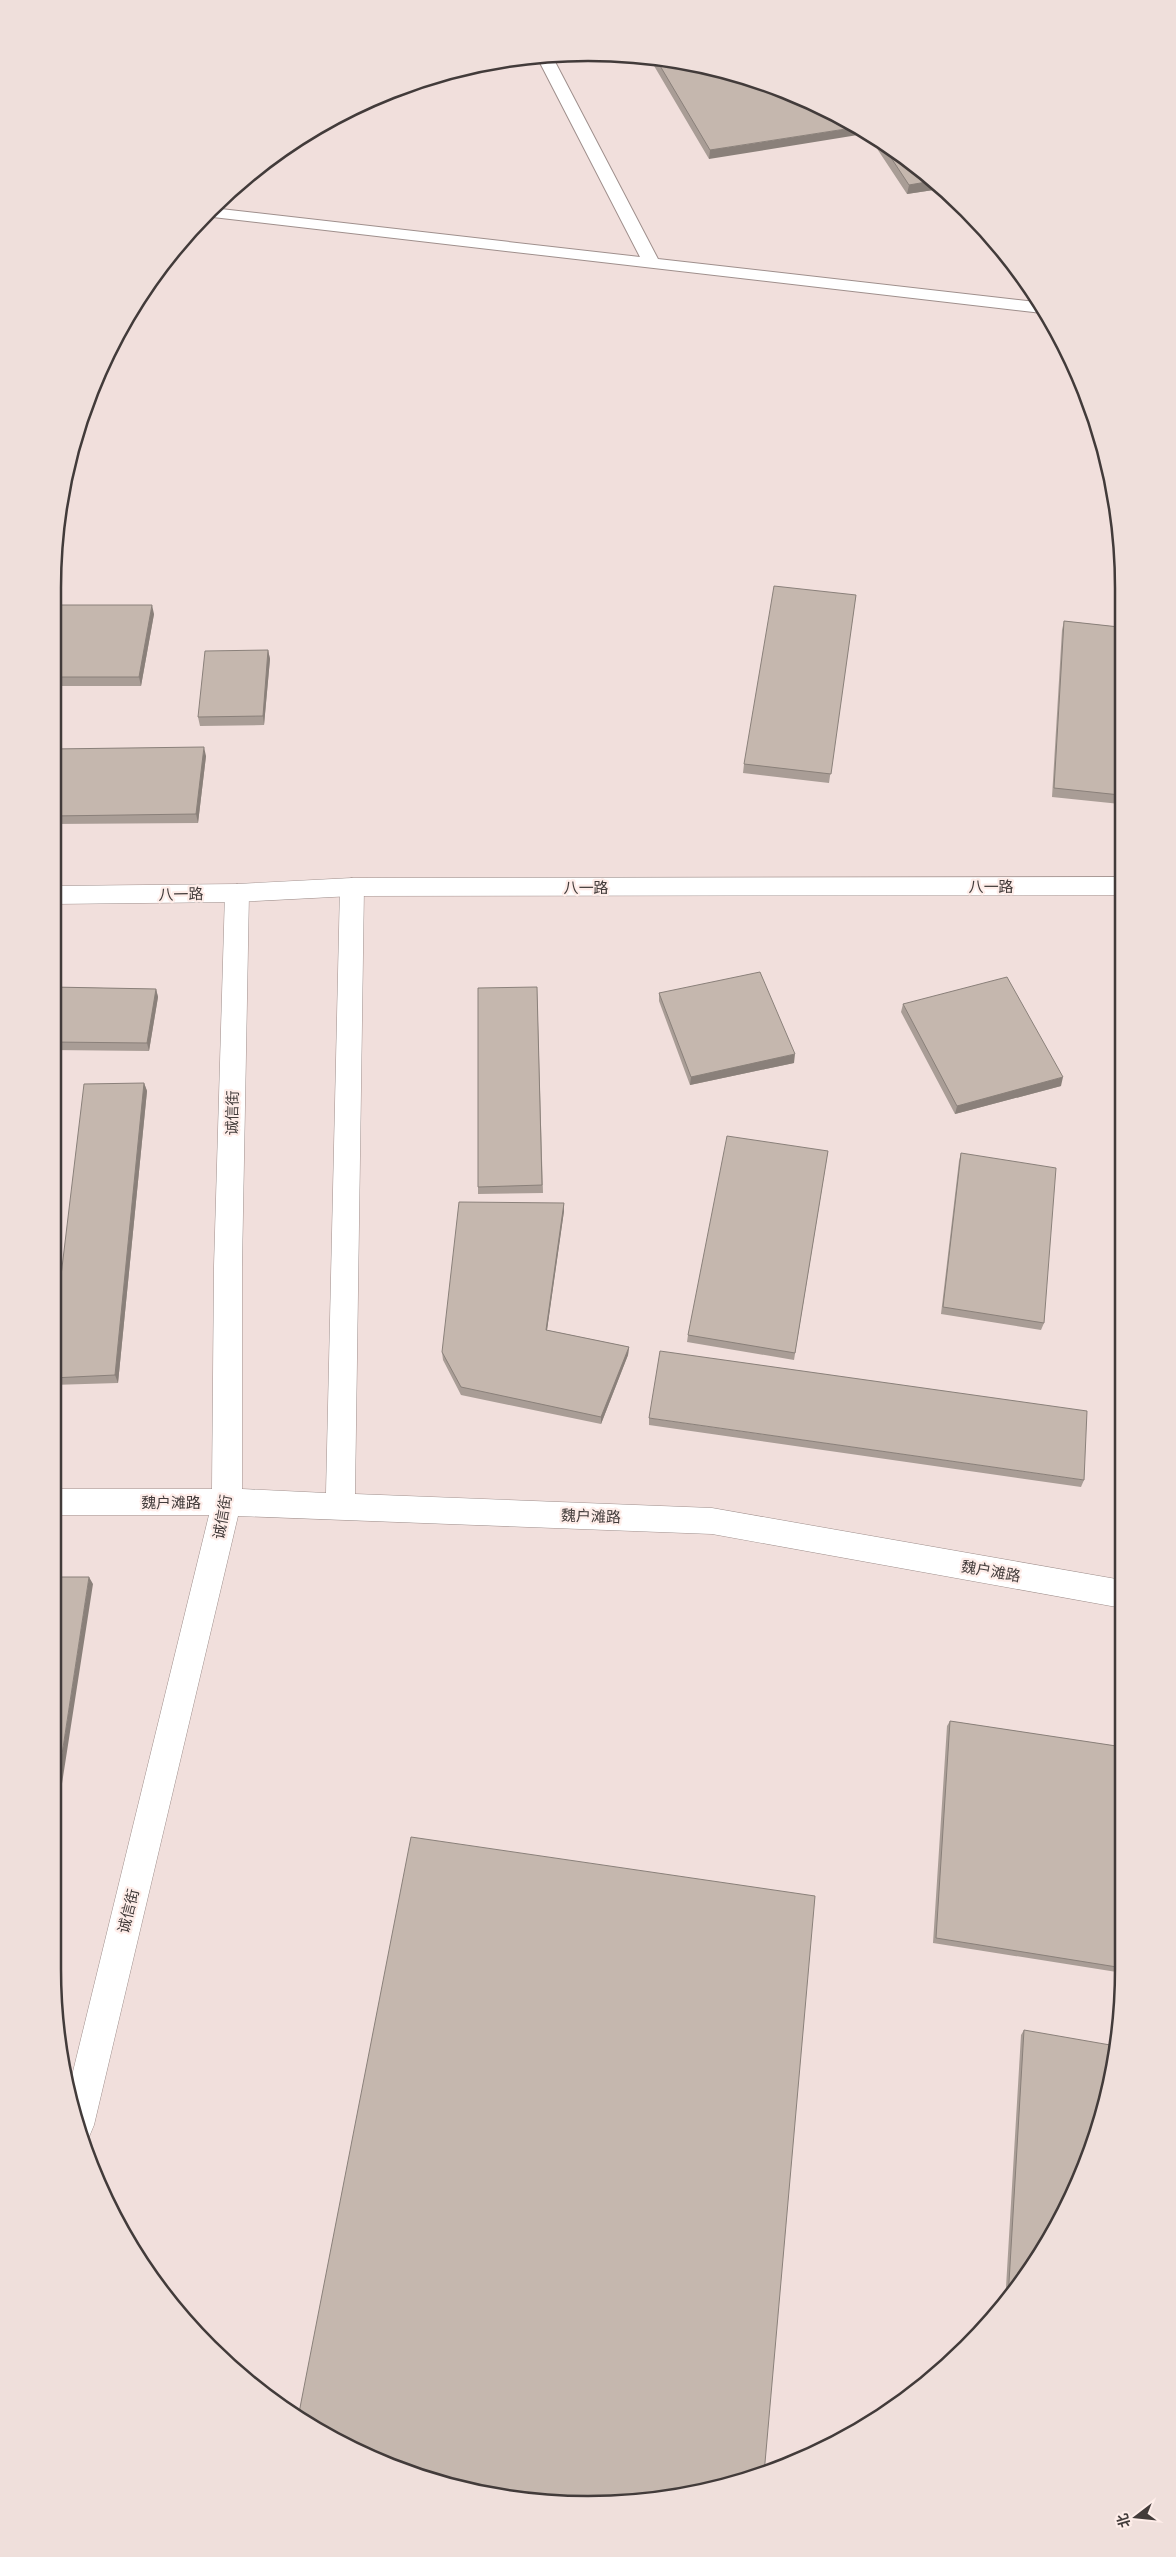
<svg xmlns="http://www.w3.org/2000/svg" width="1176" height="2557" font-family="'Space Grotesk','Noto Sans SC',sans-serif">
<style>
.lines{fill:none;stroke-linecap:round;stroke-linejoin:round}
.service-casing{stroke:#9f8f8c;stroke-width:2}
.minor-casing{stroke:#9f8f8c;stroke-width:1}
.tertiary-casing{stroke:#9f8f8c;stroke-width:1}
.service{fill:#fff;fill-rule:evenodd}
.minor{fill:#fff;fill-rule:evenodd}
.tertiary{fill:#fff;fill-rule:evenodd}
.wall{fill:#a99d96}
.shaded-wall{fill:#8a807a}
.building{fill:#c5b7ae;stroke:#8a807a}
.labels{text-anchor:middle;dominant-baseline:central;stroke-width:4.5;stroke-linejoin:round;paint-order:stroke}
.street-label{font-size:15px;fill:#423b3a;stroke:#feede9}
.rim{fill:none;stroke:#423b3a;stroke-width:2.5}
</style>
<rect width="100%" height="100%" fill="#f1dfdc"/>
<g class="lines">
<g class="service-casing">
<path id="service" d="M 552,56 L 658,259 L 1036,302 L 1042,313 L 204,216 L 212,208 L 640,257 L 537,57 Z"/>
</g>
<g class="minor-casing">
<path id="minor" d="M 352,878 L 361,881 L 364,887 L 355,1494 L 712,1508 L 1122,1580 L 1122,1608 L 712,1534 L 238,1516 L 94,2125 L 89,2137 L 81,2141 L 68,2092 L 209,1515 L 53,1515 L 53,1489 L 212,1489 L 214,1266 L 225,893 L 228,887 L 237,884 L 246,887 L 249,893 L 242,1266 L 242,1489 L 326,1493 L 340,887 L 343,881 Z"/>
</g>
<g class="tertiary-casing">
<path id="tertiary" d="M 1120,877 L 1120,895 L 352,896 L 237,902 L 53,904 L 53,886 L 237,884 L 352,878 Z"/>
</g>
<use href="#service" class="service"/>
<use href="#minor" class="minor"/>
<use href="#tertiary" class="tertiary"/>
</g>
<path class="wall" d="M 650,59 L 692,63 L 793,93 L 709,159 Z
M 870,138 L 914,163 L 940,189 L 907,194 Z
M 856,595 L 829,783 L 743,773 L 744,764 Z
M 52,605 L 154,614 L 141,686 L 52,686 Z
M 1064,621 L 1119,627 L 1120,804 L 1052,797 L 1062,630 Z
M 268,650 L 270,659 L 264,725 L 200,726 L 198,717 Z
M 52,749 L 206,756 L 198,823 L 52,824 Z
M 52,987 L 156,989 L 158,997 L 149,1051 L 52,1050 Z
M 537,987 L 543,1193 L 478,1194 L 478,1187 Z
M 659,993 L 794,1063 L 690,1085 L 659,1001 Z
M 903,1004 L 1061,1086 L 955,1114 L 901,1012 Z
M 144,1083 L 147,1091 L 118,1383 L 52,1385 L 52,1351 Z
M 828,1151 L 794,1360 L 687,1342 L 688,1335 Z
M 961,1153 L 1044,1323 L 1041,1330 L 941,1314 L 959,1161 Z
M 564,1203 L 564,1211 L 547,1330 L 629,1347 L 628,1355 L 601,1424 L 461,1395 L 443,1360 L 442,1352 Z
M 649,1418 L 1084,1480 L 1081,1487 L 649,1425 Z
M 950,1721 L 1123,1747 L 1123,1973 L 933,1943 L 947,1726 Z
M 1024,2030 L 1033,2266 L 1005,2304 L 1021,2035 Z"/>
<path class="shaded-wall" d="M 852,128 L 864,134 L 709,159 L 710,150 Z
M 932,181 L 940,189 L 907,194 L 909,185 Z
M 152,605 L 154,614 L 141,686 L 139,677 Z
M 268,650 L 270,659 L 264,725 L 263,716 Z
M 204,747 L 206,756 L 198,823 L 196,814 Z
M 156,989 L 158,997 L 149,1051 L 147,1043 Z
M 795,1054 L 794,1063 L 690,1085 L 691,1077 Z
M 1063,1077 L 1061,1086 L 955,1114 L 957,1106 Z
M 144,1083 L 147,1091 L 118,1383 L 115,1375 Z
M 564,1203 L 564,1211 L 546,1337 L 546,1330 Z
M 629,1347 L 628,1355 L 601,1424 L 601,1417 Z
M 89,1577 L 93,1584 L 52,1848 L 52,1820 Z"/>
<path class="building" d="M 656,59 L 692,63 L 793,93 L 852,128 L 710,150 Z
M 882,144 L 914,163 L 932,181 L 909,185 Z
M 774,586 L 856,595 L 831,774 L 744,764 Z
M 52,605 L 152,605 L 139,677 L 52,677 Z
M 1064,621 L 1119,627 L 1120,795 L 1054,788 Z
M 268,650 L 263,716 L 198,717 L 205,651 Z
M 204,747 L 196,814 L 52,816 L 52,749 Z
M 760,972 L 795,1054 L 691,1077 L 659,993 Z
M 1007,977 L 1063,1077 L 957,1106 L 903,1004 Z
M 52,987 L 156,989 L 147,1043 L 52,1042 Z
M 537,987 L 542,1185 L 478,1187 L 478,988 Z
M 144,1083 L 115,1375 L 52,1378 L 52,1351 L 84,1084 Z
M 727,1136 L 828,1151 L 795,1353 L 688,1335 Z
M 961,1153 L 1056,1168 L 1044,1323 L 943,1307 Z
M 459,1202 L 564,1203 L 546,1330 L 629,1347 L 601,1417 L 461,1387 L 442,1352 Z
M 660,1351 L 1087,1411 L 1084,1480 L 649,1418 Z
M 52,1577 L 89,1577 L 52,1820 Z
M 950,1721 L 1123,1747 L 1123,1968 L 936,1938 Z
M 411,1837 L 815,1896 L 764,2474 L 692,2494 L 588,2504 L 484,2494 L 416,2476 L 320,2433 L 298,2418 Z
M 1024,2030 L 1116,2046 L 1113,2073 L 1083,2174 L 1033,2266 L 1008,2299 Z"/>
<g class="labels">
<g class="street-label">
<text x="991" y="886">八一路</text>
<text x="586" y="887">八一路</text>
<text transform="translate(181 894) rotate(-1)">八一路</text>
<text transform="translate(232 1113) rotate(-89)">诚信街</text>
<text x="171" y="1502">魏户滩路</text>
<text transform="translate(591 1516) rotate(2)">魏户滩路</text>
<text transform="translate(222 1517) rotate(-80)">诚信街</text>
<text transform="translate(991 1571) rotate(10)">魏户滩路</text>
<text transform="translate(128 1911) rotate(-76)">诚信街</text>
</g>
</g>
<path d="M0 0H1176V2557H0ZM588 61H588A527 527 0 0 1 1115 588V1969A527 527 0 0 1 588 2496H588A527 527 0 0 1 61 1969V588A527 527 0 0 1 588 61Z" fill="#efdfdb" fill-rule="evenodd"/>
<path class="rim" d="M588 61H588A527 527 0 0 1 1115 588V1969A527 527 0 0 1 588 2496H588A527 527 0 0 1 61 1969V588A527 527 0 0 1 588 61Z"/>
<g transform="translate(1136 2517) rotate(254)" stroke="#feede9" stroke-width="4" paint-order="stroke">
<path d="M0-4L9 19L0 12L-9 19Z" fill="#423b3a"/>
<text y="-8" font-size="14" font-weight="bold" text-anchor="middle" fill="#423b3a">北</text>
</g>
</svg>
